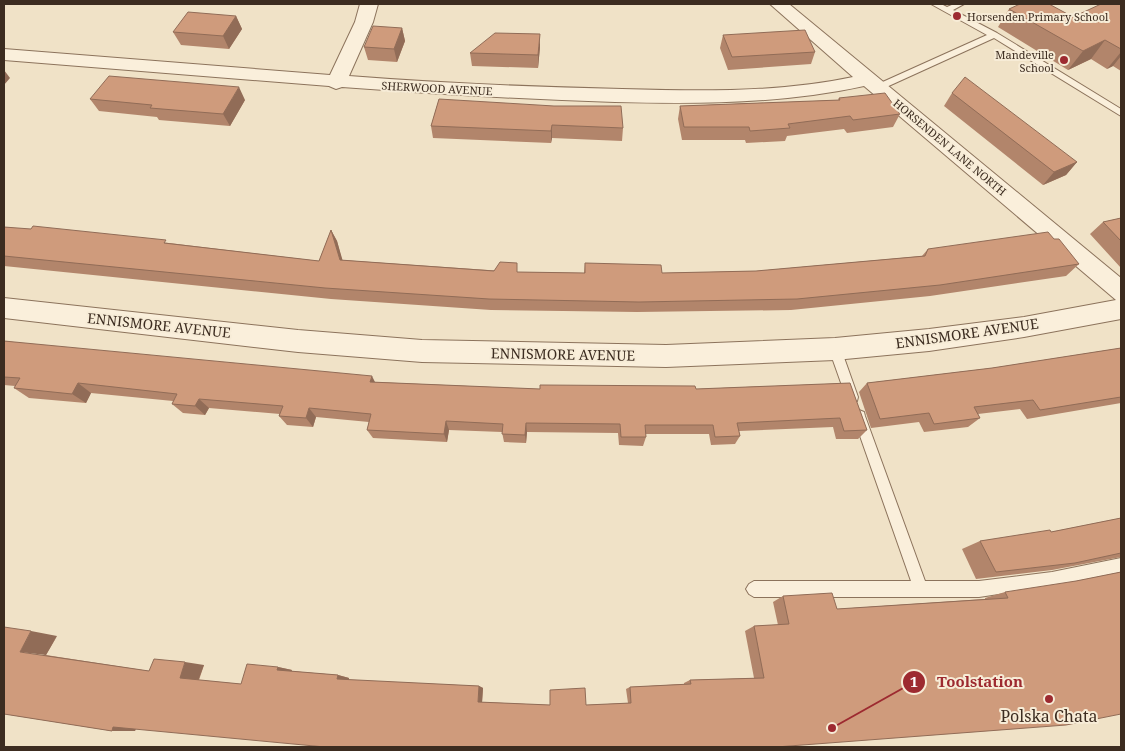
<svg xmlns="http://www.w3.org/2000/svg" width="1125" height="751" font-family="'Noto Serif',serif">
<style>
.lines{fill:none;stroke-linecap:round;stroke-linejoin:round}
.service-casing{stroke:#8c735c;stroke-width:2}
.minor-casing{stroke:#8c735c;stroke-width:2}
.service{fill:#faefdb;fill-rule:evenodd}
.minor{fill:#faefdb;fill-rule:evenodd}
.wall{fill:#b2856b}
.shaded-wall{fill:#916c57}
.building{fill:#cf9b7c;stroke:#916c57}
.poi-dot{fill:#9d2a30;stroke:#f7ecd7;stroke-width:2}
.labels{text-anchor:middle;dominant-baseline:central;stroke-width:4;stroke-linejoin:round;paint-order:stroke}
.far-poi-label{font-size:11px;fill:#3c2c20;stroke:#f7ecd7;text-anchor:start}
.far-street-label{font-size:11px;fill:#3c2c20;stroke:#f7ecd7}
.street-label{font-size:14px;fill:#3c2c20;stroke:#f7ecd7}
.near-poi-label{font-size:16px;fill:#3c2c20;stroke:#f7ecd7}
.leader{fill:none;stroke:#9d2a30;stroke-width:2}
.callout-dot{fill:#9d2a30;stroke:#f7ecd7;stroke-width:2}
.mark-label{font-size:15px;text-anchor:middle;font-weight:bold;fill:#fff}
.callout-label{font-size:15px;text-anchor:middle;font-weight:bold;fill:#9d2a30;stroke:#f7ecd7;stroke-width:4;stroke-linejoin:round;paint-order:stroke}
</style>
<rect width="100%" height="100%" fill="#f0e2c7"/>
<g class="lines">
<g class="service-casing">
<path id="service" d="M 931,4 L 941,4 L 947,7 L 954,4 L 964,4 L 953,10 L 997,33 L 1121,109 L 1121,116 L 994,38 L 882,89 L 876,89 L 876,85 L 987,35 Z
M 835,344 L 839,345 L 841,349 L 858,397 L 857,401 L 852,403 L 847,401 L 846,397 L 829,349 L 831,345 Z
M 859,410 L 864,412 L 865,416 L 925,581 L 979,581 L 1052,572 L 1121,558 L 1121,572 L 1052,586 L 979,597 L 754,597 L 749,594 L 746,589 L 749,584 L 754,581 L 911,581 L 853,416 L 854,412 Z"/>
</g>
<g class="minor-casing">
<path id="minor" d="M 360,4 L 378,4 L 373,22 L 349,76 C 440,83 531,87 622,89 C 699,91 778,93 853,77 L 770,4 L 789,4 L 1121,278 L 1121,319 L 1024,337 L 929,351 L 835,360 L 666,367 L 422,362 L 298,352 L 4,318 L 4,298 L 298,330 L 422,340 L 666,345 L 835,338 L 929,329 L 1024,317 L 1116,300 L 864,86 C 782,104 699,104 615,102 C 524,99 433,94 342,87 L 336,89 L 329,86 L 4,60 L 4,49 L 330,75 L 355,22 Z"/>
</g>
<use href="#service" class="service"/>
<use href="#minor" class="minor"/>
</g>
<path class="wall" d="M 1121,4 L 1121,71 L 1113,66 L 1107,69 L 1091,59 L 1068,70 L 998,27 L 1009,9 L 1073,17 Z
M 236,16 L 242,29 L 229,49 L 181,45 L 173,32 Z
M 402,28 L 405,41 L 397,62 L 368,60 L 364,47 Z
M 723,35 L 815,52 L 811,64 L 728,70 L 720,48 Z
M 540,47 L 538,68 L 472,66 L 470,53 Z
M 952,93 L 1077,162 L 1066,175 L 1043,185 L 944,106 Z
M 839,98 L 900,114 L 893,127 L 847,133 L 844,129 L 787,136 L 785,141 L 746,143 L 745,140 L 682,140 L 678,119 L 680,106 L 838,100 Z
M 90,99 L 245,100 L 230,126 L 159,120 L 157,117 L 99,111 Z
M 439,99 L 623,128 L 622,141 L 552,138 L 551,143 L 433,138 L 431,126 Z
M 1121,218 L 1121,268 L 1090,234 L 1103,222 Z
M 4,227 L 169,243 L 319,261 L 331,230 L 337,241 L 342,260 L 518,272 L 584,273 L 585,263 L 662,273 L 756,271 L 922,256 L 928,249 L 1054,239 L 1079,264 L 1066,276 L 930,296 L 791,310 L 637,312 L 491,310 L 331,299 L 4,266 Z
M 4,341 L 375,382 L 540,389 L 696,389 L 850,383 L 867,430 L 858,439 L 836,439 L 833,427 L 739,431 L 740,436 L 735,444 L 711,445 L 709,434 L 645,434 L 646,437 L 643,446 L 619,445 L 618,433 L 527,432 L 526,443 L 504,442 L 502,432 L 449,430 L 447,442 L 373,438 L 367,430 L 369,422 L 316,417 L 313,427 L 287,425 L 279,416 L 280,414 L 209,408 L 205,415 L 183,413 L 172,404 L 173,401 L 91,393 L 86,403 L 29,398 L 14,388 L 15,386 L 4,385 Z
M 1121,348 L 1121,403 L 1027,419 L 1020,409 L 978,414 L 980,418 L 968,427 L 924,432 L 919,422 L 871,428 L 859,392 L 867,383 L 992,368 Z
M 1121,518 L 1121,557 L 1052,570 L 976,579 L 962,549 L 980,541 L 1051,532 Z
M 1005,592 L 1121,714 L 136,729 L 135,731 L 112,731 L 4,714 L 57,636 L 46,655 L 149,671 L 204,665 L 199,680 L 241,684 L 278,667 L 292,670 L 291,671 L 338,675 L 349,678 L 349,680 L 479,686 L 483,688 L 482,702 L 550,705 L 586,705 L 628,703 L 626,689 L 630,687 L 684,684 L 684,683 L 690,680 L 754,678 L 745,631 L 754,626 L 778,625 L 773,602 L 783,596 L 837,609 L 985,599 L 985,598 Z"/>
<path class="shaded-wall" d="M 236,16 L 242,29 L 229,49 L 223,36 Z
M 402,28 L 405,41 L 397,62 L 394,49 Z
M 540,34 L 540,47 L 538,68 L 538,55 Z
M 1105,40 L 1091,59 L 1068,70 L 1083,51 Z
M 1121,52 L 1121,56 L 1113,66 L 1107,69 Z
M 4,70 L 10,78 L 4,85 Z
M 239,87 L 245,100 L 230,126 L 223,114 Z
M 552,125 L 552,138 L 551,143 L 551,131 Z
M 1077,162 L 1066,175 L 1043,185 L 1054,172 Z
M 331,230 L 337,241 L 346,272 L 340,260 Z
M 372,376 L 377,386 L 370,382 Z
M 78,383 L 91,393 L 86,403 L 72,394 Z
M 199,399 L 209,408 L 205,415 L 195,406 Z
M 309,408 L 316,417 L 313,427 L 306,418 Z
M 446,421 L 449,430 L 447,442 L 444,434 Z
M 526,423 L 527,432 L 526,443 L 525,435 Z
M 31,631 L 57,636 L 46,655 L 20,652 Z
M 185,662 L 204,665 L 198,681 L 180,678 Z
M 278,667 L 292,670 L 291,673 L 277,670 Z
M 338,675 L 349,678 L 348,682 L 337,679 Z
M 479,686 L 483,688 L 482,703 L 478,702 Z
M 113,727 L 136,727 L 135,731 L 112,731 Z"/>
<path class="building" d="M 1020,4 L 1049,4 L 1073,17 L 1101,4 L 1121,4 L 1121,49 L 1105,40 L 1083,51 L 1009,9 Z
M 188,12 L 236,16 L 223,36 L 173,32 Z
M 373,26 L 402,28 L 394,49 L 364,47 Z
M 805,30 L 815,52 L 732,57 L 723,35 Z
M 495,33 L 540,34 L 538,55 L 470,53 Z
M 109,76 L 239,87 L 223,114 L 150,108 L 152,105 L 90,99 Z
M 965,77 L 1077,162 L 1054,172 L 952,93 Z
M 885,93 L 900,114 L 853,120 L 850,116 L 788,124 L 790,128 L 750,131 L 749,127 L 684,127 L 680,106 L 840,100 L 839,98 Z
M 439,99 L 554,106 L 621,106 L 623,128 L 552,125 L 551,131 L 431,126 Z
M 1121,218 L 1121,241 L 1103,222 Z
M 33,226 L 166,240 L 164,243 L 319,261 L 331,230 L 340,260 L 494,271 L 500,262 L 517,263 L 517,272 L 585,273 L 585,263 L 661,265 L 662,273 L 756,271 L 925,256 L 928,249 L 1048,232 L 1054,239 L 1059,239 L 1079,264 L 940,285 L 797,299 L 639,302 L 489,299 L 325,288 L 4,256 L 4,227 L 31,229 Z
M 4,341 L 372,376 L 370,382 L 540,389 L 540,385 L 695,386 L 696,389 L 850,383 L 867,430 L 844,431 L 840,418 L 737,423 L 740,436 L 715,437 L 713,425 L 645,425 L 646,437 L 621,437 L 620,424 L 526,423 L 525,435 L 502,434 L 503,424 L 446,421 L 444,434 L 367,430 L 371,414 L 309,408 L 306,418 L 279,416 L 283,406 L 199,399 L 195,406 L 172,404 L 177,394 L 78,383 L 72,394 L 14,388 L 20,378 L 4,377 Z
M 1121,348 L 1121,397 L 1040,410 L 1033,400 L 974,407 L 980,418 L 934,424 L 929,413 L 880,419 L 867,383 L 992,368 Z
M 1121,518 L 1121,553 L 1075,563 L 996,572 L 980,541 L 1050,530 L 1051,532 Z
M 1121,572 L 1121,714 L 1066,725 L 776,747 L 325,747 L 113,727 L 112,731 L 4,714 L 4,627 L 31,631 L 20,652 L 149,671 L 154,659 L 185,662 L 180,678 L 241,684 L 247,664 L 278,667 L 277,670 L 338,675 L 337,679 L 479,686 L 478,702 L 550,705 L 550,690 L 585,688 L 586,705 L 631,703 L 630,687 L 691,684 L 690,680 L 764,678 L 754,626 L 789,624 L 783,596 L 832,593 L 837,609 L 1008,598 L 1005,592 L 1076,581 Z"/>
<g class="poi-dot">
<circle cx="957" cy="16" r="5"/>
<circle cx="1064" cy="60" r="5"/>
<circle cx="1049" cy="699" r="5"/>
</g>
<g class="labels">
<g class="far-poi-label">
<text x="967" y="16">Horsenden Primary School</text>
<text x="1054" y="54" text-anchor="end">Mandeville<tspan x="1054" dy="13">School</tspan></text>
</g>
<g class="far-street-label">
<text transform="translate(437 88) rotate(3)">SHERWOOD AVENUE</text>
<text transform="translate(950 147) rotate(40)">HORSENDEN LANE NORTH</text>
</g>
<g class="street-label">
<text transform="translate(159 325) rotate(6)">ENNISMORE AVENUE</text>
<text transform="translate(967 333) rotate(-8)">ENNISMORE AVENUE</text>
<text transform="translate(563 354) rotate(1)">ENNISMORE AVENUE</text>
</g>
<g class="near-poi-label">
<text x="1049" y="716">Polska Chata</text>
</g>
</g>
<path class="leader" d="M832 728L914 682"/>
<g class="callout-dot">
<circle cx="832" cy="728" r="5"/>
<circle cx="914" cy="682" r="12"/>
</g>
<g class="mark-label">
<text x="914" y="687">1</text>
</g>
<g class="callout-label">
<text x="980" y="687">Toolstation</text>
</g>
<rect width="1125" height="751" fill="none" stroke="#3c2c20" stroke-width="10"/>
</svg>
